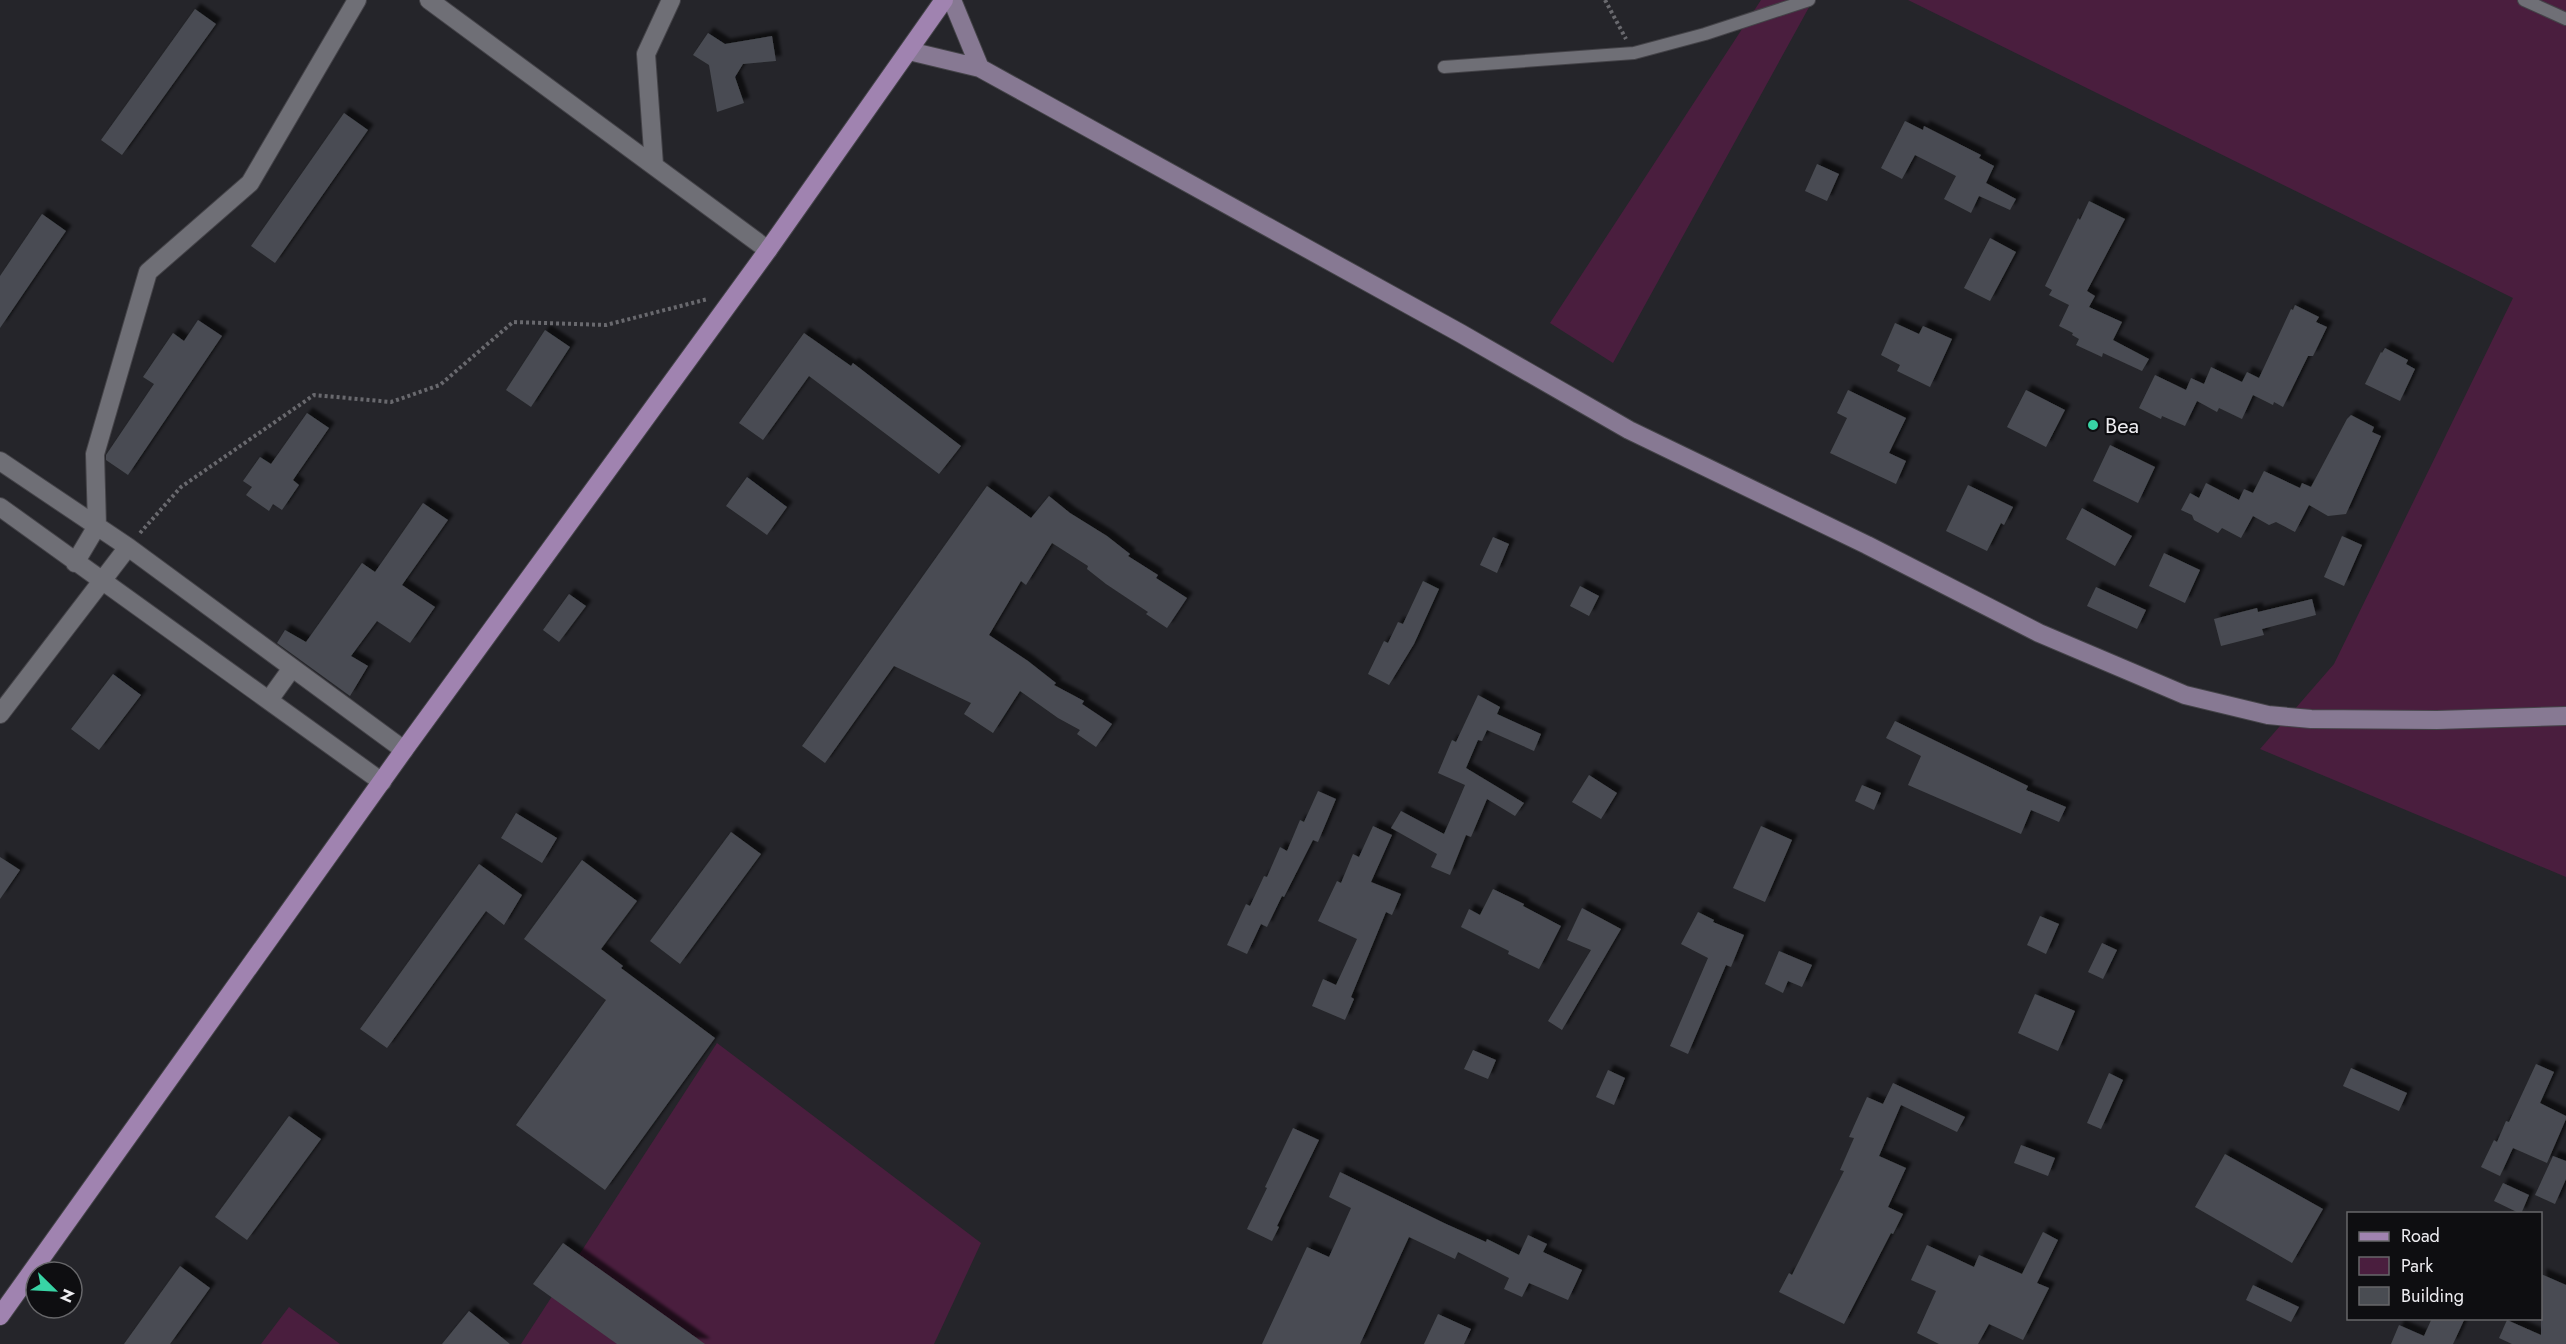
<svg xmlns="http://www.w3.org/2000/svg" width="2566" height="1344" font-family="Jost,sans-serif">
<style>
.green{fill:#4a1e3e}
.building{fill:#494c52;filter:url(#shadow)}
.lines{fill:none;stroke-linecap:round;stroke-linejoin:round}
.lane-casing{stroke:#444348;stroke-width:14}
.street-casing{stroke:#444348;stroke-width:20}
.secondary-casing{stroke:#444348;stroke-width:20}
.primary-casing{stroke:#444348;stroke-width:20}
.path{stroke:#69696e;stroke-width:4;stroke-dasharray:3 3;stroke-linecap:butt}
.lane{stroke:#6f6f76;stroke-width:12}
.street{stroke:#6f6f76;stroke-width:18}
.secondary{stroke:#877993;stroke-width:18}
.primary{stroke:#a083b0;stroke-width:18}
.poi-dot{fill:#38d4a5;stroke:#0e0e11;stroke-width:2}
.labels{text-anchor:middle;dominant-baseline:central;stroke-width:4.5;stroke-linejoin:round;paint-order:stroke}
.poi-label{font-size:22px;fill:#edecf0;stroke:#0e0e11;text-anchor:start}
</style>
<defs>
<filter id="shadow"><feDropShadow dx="5.5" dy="-5.5" stdDeviation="1.5" flood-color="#0009"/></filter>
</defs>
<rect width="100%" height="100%" fill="#25252a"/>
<path class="green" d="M 1761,0 L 1813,0 L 1613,363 L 1550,323 Z
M 1908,0 L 2566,0 L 2566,877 L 2260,749 L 2334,664 L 2513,298 Z
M 717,1043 L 981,1243 L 934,1344 L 521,1344 Z
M 289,1307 L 340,1344 L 261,1344 Z"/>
<path class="building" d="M 195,9 L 216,24 L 122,155 L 101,140 Z
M 708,33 L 725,44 L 772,36 L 776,61 L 743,64 L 735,77 L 744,103 L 717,112 L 709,65 L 693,55 Z
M 344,113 L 368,130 L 275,263 L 251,246 Z
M 1905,121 L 1923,130 L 1924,126 L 1981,155 L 1979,158 L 1994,166 L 1986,183 L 2016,199 L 2010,210 L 1979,196 L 1971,213 L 1944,199 L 1956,176 L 1915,155 L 1902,179 L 1881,168 Z
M 1817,164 L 1839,174 L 1827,201 L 1805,191 Z
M 2089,201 L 2125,219 L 2087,291 L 2095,296 L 2089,307 L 2122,322 L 2113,340 L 2149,359 L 2142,371 L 2103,353 L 2102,357 L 2076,345 L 2079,339 L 2072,335 L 2073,333 L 2059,326 L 2069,305 L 2049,295 L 2052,290 L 2045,286 L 2078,218 L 2080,220 Z
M 42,214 L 66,231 L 0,328 L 0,276 Z
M 1990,238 L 2016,252 L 1990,301 L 1964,288 Z
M 2295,305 L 2319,317 L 2316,322 L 2327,327 L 2313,356 L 2308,356 L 2283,407 L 2274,402 L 2273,405 L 2253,395 L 2242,419 L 2219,408 L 2217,412 L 2197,401 L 2185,426 L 2162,416 L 2161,419 L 2139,408 L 2155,375 L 2186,390 L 2191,378 L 2204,384 L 2211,367 L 2242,382 L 2247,372 L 2259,378 L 2291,309 L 2293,310 Z
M 198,320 L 222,336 L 128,475 L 106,460 L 106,455 L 154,384 L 143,377 L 173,333 L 184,341 Z
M 1895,323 L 1919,334 L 1923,326 L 1952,339 L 1930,387 L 1897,371 L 1900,365 L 1881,355 Z
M 545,330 L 570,347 L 531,407 L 506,390 Z
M 804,333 L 851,366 L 853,363 L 961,446 L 939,474 L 809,376 L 763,440 L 739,423 Z
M 2385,348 L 2408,360 L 2406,364 L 2415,369 L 2400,401 L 2365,384 L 2381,352 L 2382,353 Z
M 1848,390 L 1906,418 L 1889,453 L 1906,461 L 1896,484 L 1830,453 L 1847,418 L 1837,413 Z
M 2026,390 L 2065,410 L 2046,447 L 2007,427 Z
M 307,413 L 329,428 L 293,480 L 299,485 L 282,510 L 273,504 L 269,511 L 246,495 L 252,487 L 243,481 L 260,457 L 271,464 Z
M 2351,415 L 2374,427 L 2372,432 L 2381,436 L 2346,514 L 2328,516 L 2309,505 L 2295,532 L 2276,522 L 2269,525 L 2253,516 L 2241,538 L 2222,528 L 2218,533 L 2194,520 L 2192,515 L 2181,510 L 2190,493 L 2199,498 L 2206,483 L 2239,500 L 2244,489 L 2253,493 L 2264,471 L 2300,488 L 2302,483 L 2311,487 L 2347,419 Z
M 2110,445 L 2155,467 L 2138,503 L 2093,481 Z
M 747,477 L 787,507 L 767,535 L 726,506 Z
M 1968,485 L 2013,507 L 2004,525 L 2001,523 L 1987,551 L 1946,531 Z
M 987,486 L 1031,518 L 1049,496 L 1070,513 L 1107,536 L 1130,554 L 1128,556 L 1158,575 L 1156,578 L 1187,598 L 1167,628 L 1146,614 L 1148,612 L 1106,584 L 1087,569 L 1088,566 L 1052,543 L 1026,585 L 1021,581 L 989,635 L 1028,661 L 1056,683 L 1054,685 L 1084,701 L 1082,704 L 1112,724 L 1096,747 L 1077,734 L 1080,730 L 1058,718 L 1020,691 L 993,733 L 964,714 L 971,703 L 894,666 L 825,763 L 802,746 Z
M 423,503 L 448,520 L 402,585 L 435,607 L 410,643 L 377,621 L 351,656 L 368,666 L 350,696 L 277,643 L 285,630 L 306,642 L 362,563 L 375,572 Z
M 2082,508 L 2132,536 L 2115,566 L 2066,539 Z
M 2342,536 L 2362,545 L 2344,586 L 2324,577 Z
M 1493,537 L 1509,544 L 1497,573 L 1480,565 Z
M 2164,553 L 2200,570 L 2185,603 L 2149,586 Z
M 1423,581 L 1439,589 L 1414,644 L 1389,685 L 1368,674 L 1384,641 L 1388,643 L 1398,622 L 1403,624 Z
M 1580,586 L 1599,596 L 1589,616 L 1570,606 Z
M 2096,587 L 2146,610 L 2137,629 L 2087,606 Z
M 569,594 L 586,606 L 559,642 L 543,630 Z
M 2312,599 L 2316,615 L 2262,629 L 2264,635 L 2221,646 L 2214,619 L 2257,608 L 2258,612 Z
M 113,674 L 141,695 L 99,750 L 71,729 Z
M 1478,695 L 1500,707 L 1497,714 L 1541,734 L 1534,751 L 1487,730 L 1482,741 L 1478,740 L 1466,768 L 1524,803 L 1515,816 L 1487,799 L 1471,837 L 1466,835 L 1450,875 L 1431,867 L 1437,854 L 1391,828 L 1401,811 L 1444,834 L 1465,785 L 1438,773 L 1452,740 L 1456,742 Z
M 1895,721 L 2028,786 L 2026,790 L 2066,807 L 2059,822 L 2031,810 L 2021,834 L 1908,785 L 1921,756 L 1886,738 Z
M 1589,775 L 1617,793 L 1601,819 L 1572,802 Z
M 1862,785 L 1881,793 L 1874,810 L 1855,801 Z
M 1318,791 L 1336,799 L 1318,842 L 1313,840 L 1284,897 L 1282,896 L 1267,927 L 1261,924 L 1247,954 L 1227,945 L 1246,904 L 1250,906 L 1264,876 L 1267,877 L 1280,847 L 1287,851 L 1300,820 L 1304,822 Z
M 516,813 L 557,838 L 542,863 L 501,838 Z
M 1373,826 L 1392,835 L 1371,882 L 1401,894 L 1392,915 L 1386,912 L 1351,997 L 1354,999 L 1345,1020 L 1312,1006 L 1323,979 L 1336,985 L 1357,939 L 1318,921 L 1337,881 L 1341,883 L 1353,854 L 1359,857 Z
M 1761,826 L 1792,840 L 1765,902 L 1733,888 Z
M 731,832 L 761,854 L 680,964 L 650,941 Z
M 0,857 L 20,870 L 0,899 Z
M 582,860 L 637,901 L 601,949 L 623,966 L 621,968 L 715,1038 L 605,1190 L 516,1125 L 606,1000 L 524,939 Z
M 479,864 L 522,895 L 504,925 L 486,911 L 387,1048 L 360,1029 Z
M 1493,889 L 1524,904 L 1523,906 L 1561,926 L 1539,969 L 1508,954 L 1509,951 L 1461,927 L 1469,909 L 1480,915 Z
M 1582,908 L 1621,929 L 1562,1030 L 1548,1021 L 1591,950 L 1567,940 Z
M 1698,912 L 1714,920 L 1713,922 L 1744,935 L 1731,967 L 1726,965 L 1688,1054 L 1670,1046 L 1708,958 L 1681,944 Z
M 2040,916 L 2059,924 L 2046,954 L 2027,945 Z
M 2102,943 L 2117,950 L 2103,979 L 2088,972 Z
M 1779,951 L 1812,965 L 1802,987 L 1788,981 L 1783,993 L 1765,984 Z
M 2035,994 L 2075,1011 L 2058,1051 L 2018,1033 Z
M 1473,1050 L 1496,1060 L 1488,1079 L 1464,1069 Z
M 2536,1064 L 2554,1072 L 2540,1103 L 2566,1116 L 2566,1119 L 2547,1163 L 2513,1148 L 2500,1176 L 2481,1167 L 2494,1140 L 2497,1142 L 2506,1121 L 2509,1122 Z
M 2351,1068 L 2407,1093 L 2399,1111 L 2343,1086 Z
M 1608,1070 L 1625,1078 L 1614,1105 L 1596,1097 Z
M 2109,1073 L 2123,1080 L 2101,1129 L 2087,1123 Z
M 1893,1083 L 1965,1117 L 1957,1132 L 1901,1105 L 1879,1156 L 1906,1168 L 1888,1207 L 1903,1214 L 1893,1234 L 1891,1233 L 1844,1324 L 1779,1292 L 1789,1273 L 1792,1275 L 1844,1171 L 1840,1170 L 1854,1138 L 1849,1137 L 1867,1097 L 1883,1104 Z
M 289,1116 L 321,1139 L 247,1240 L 215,1217 Z
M 1293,1128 L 1319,1140 L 1277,1226 L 1279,1227 L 1272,1241 L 1247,1229 L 1267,1188 L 1265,1187 Z
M 2021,1145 L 2055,1158 L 2048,1176 L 2014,1163 Z
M 2225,1154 L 2323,1209 L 2292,1263 L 2195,1207 Z
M 2553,1156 L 2566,1161 L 2566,1179 L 2555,1204 L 2535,1195 Z
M 1340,1172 L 1444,1223 L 1486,1242 L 1487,1239 L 1519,1255 L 1528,1235 L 1547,1244 L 1543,1252 L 1582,1270 L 1568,1300 L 1529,1283 L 1522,1297 L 1504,1289 L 1509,1278 L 1458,1252 L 1455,1259 L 1409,1237 L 1360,1344 L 1262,1344 L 1307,1247 L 1329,1257 L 1351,1208 L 1329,1197 Z
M 2503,1183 L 2529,1195 L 2521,1214 L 2494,1201 Z
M 2043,1232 L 2058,1240 L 2037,1283 L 2049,1288 L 2023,1340 L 1989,1324 L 1978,1344 L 1939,1344 L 1917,1333 L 1936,1291 L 1911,1280 L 1927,1245 L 1974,1267 L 1979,1255 L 2022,1274 Z
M 563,1243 L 705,1344 L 617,1344 L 533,1284 Z
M 180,1266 L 210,1288 L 170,1344 L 124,1344 Z
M 2541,1274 L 2566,1285 L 2566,1344 L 2512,1344 L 2499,1338 L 2507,1320 L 2541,1335 Z
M 2253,1285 L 2299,1307 L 2291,1322 L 2246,1300 Z
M 469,1311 L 510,1344 L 442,1344 Z
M 1438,1314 L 1471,1329 L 1464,1344 L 1424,1344 Z
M 2432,1318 L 2465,1318 L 2453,1344 L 2391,1344 L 2399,1325 L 2424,1336 Z"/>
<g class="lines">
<g class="lane-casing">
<path id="lane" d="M 2524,0 L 2566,19
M 1444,67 L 1634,53 L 1705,34 L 1809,0"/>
</g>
<g class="street-casing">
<path id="street" d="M 429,0 L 768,250
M 654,165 L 646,54 L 671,0
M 0,461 L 128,547 L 404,750
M 0,507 L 382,782
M 75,563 L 97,526 L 95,454 L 148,272 L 250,183 L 357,0
M 269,700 L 292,668
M 0,714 L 128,547"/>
</g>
<g class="secondary-casing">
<path id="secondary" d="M 952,0 L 980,68
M 909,51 L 980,68 L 1460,333 L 1629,430 L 1867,545 L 2039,633 L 2185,695 L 2268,715 L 2311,719 L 2437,720 L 2566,716"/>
</g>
<g class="primary-casing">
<path id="primary" d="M 0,1316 L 404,750 L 768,250 L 944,0"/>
</g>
<path class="path" d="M 1605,0 L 1626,39
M 140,533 L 181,487 L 314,395 L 391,402 L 440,385 L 513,322 L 606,325 L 708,299"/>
<use href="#lane" class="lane"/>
<use href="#street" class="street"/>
<use href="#secondary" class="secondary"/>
<use href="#primary" class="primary"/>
</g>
<circle class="poi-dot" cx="2093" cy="425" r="6"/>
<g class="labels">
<g class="poi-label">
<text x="2105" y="425">Bea</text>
</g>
</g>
<rect x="2347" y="1212" width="195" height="108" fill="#0e0e11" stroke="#67676a" stroke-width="1.5"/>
<rect x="2359" y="1232" width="30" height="9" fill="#a083b0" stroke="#67676a" stroke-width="1.5"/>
<text x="2401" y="1242" font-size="18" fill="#edecf0">Road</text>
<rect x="2359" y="1257" width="30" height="18" fill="#4a1e3e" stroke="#67676a" stroke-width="1.5"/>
<text x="2401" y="1272" font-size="18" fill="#edecf0">Park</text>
<rect x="2359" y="1287" width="30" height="18" fill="#494c52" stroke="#67676a" stroke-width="1.5"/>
<text x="2401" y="1302" font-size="18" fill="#edecf0">Building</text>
<g transform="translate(54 1290) rotate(114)"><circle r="28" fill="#0e0e11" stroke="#67676a" stroke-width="1.5"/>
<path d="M0-4.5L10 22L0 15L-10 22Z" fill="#38d4a5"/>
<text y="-9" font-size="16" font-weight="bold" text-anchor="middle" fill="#edecf0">N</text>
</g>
</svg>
